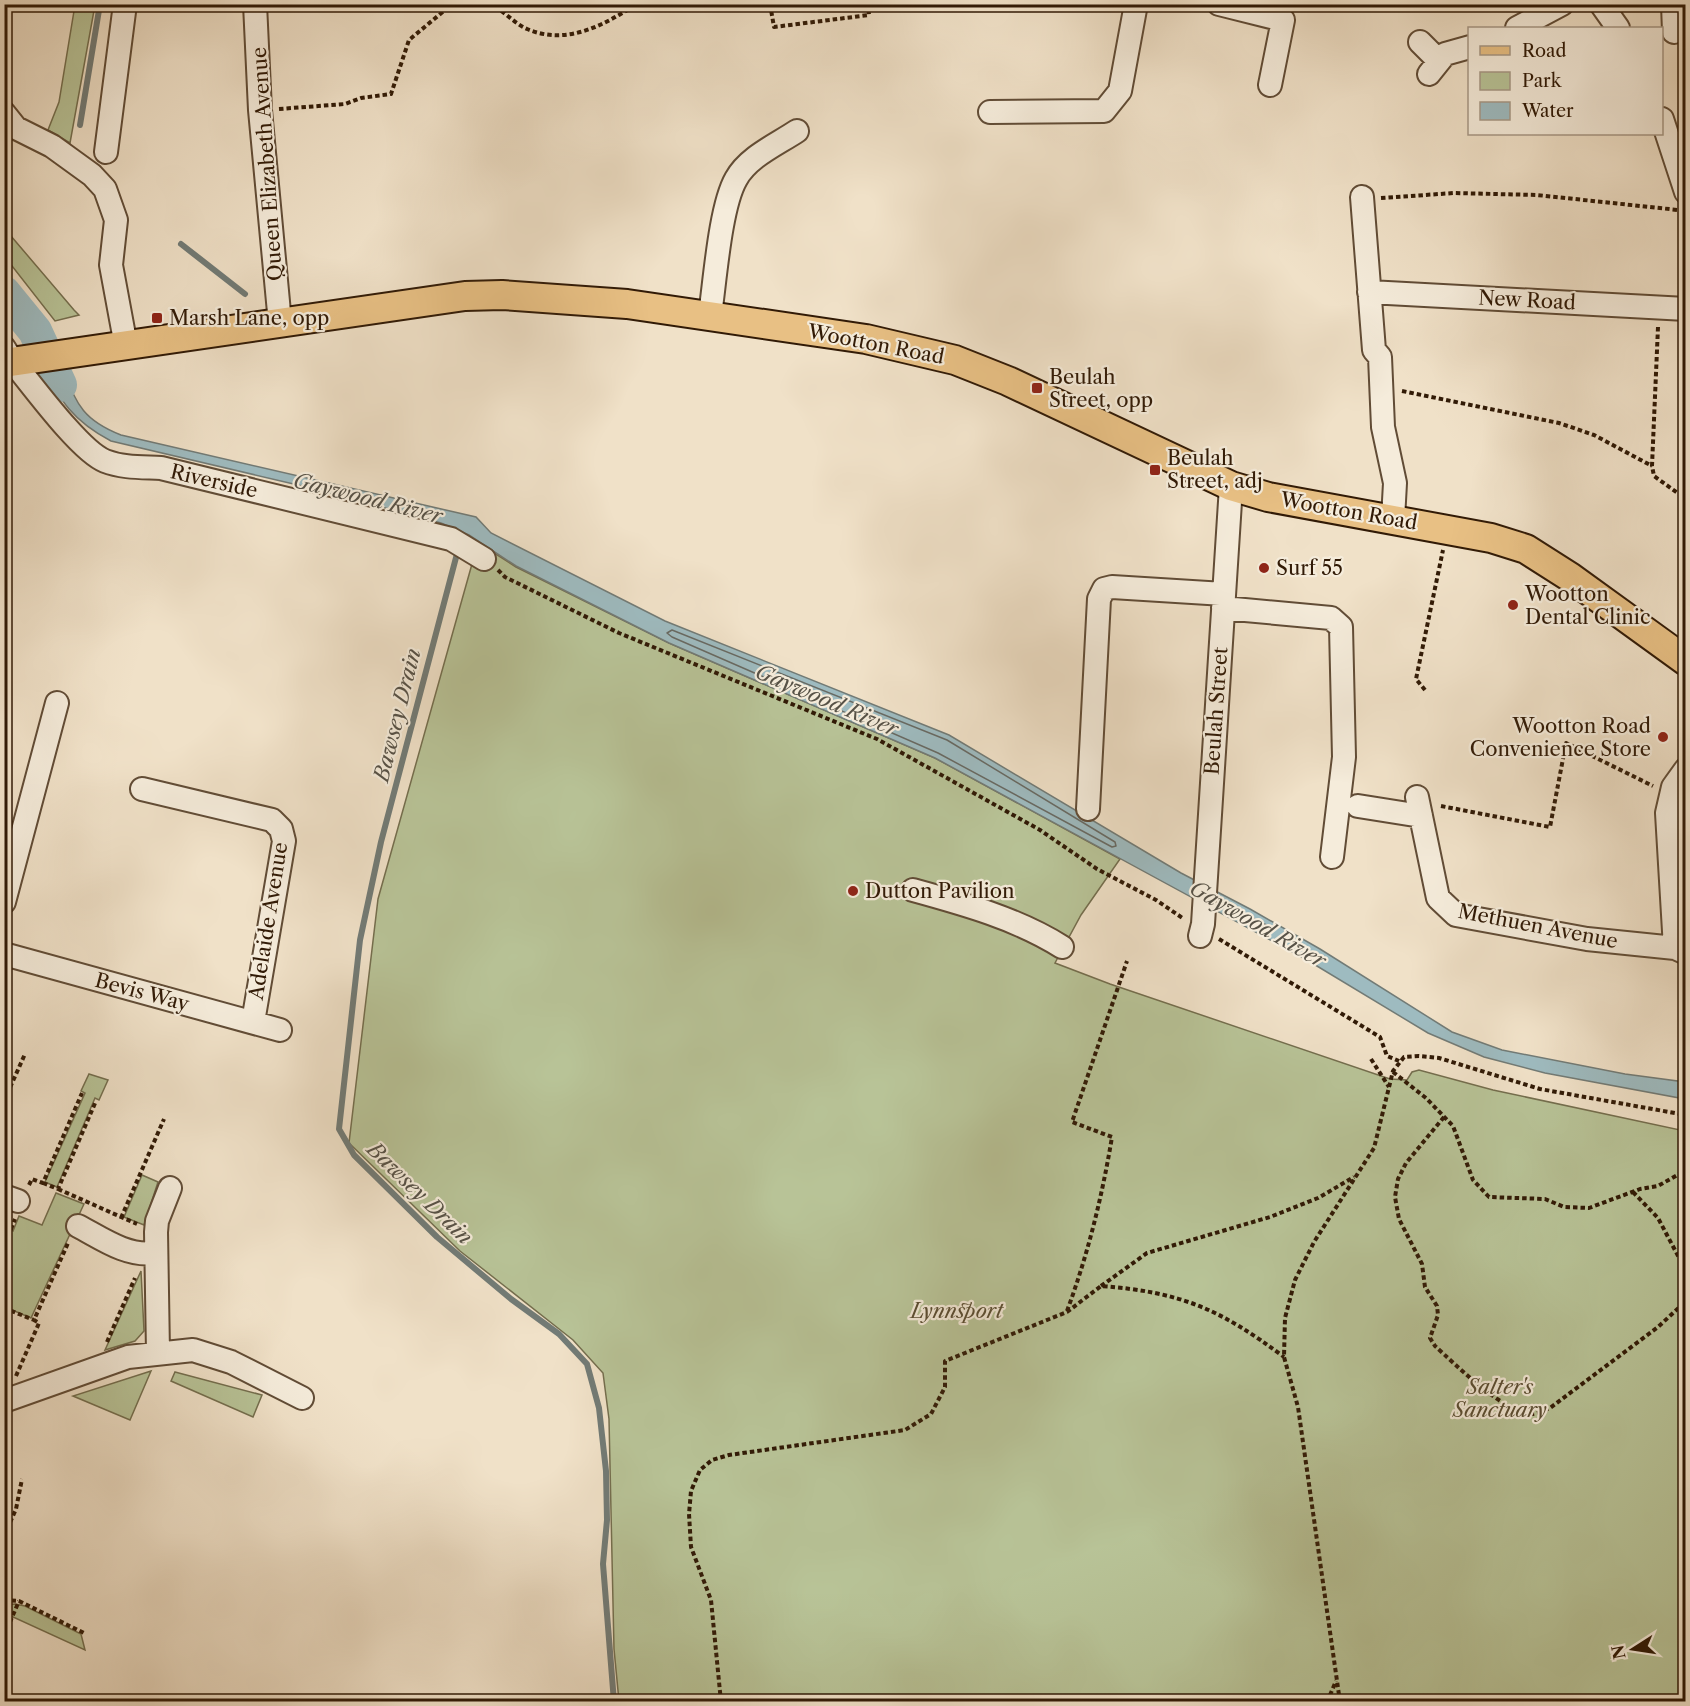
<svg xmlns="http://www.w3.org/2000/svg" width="1690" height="1706" font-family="'Libre Caslon Text',serif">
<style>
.green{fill:#b8c397;stroke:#746e4e;stroke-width:1.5}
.water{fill:#9ebbc0;stroke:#727b76;stroke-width:1.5}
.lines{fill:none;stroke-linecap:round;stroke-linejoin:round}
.shore{stroke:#686a63;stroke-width:1.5}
.stream{stroke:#727b76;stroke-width:6}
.river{stroke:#9ebbc0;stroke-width:34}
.minor-casing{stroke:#614c36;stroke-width:26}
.major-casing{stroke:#311a06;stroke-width:32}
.path{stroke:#311a06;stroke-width:4;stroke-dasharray:4.5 3;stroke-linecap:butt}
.minor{stroke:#f5ecdb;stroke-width:22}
.major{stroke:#e8c084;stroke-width:28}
.poi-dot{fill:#8f2418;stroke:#f5ecdb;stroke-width:2}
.labels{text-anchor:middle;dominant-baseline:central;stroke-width:4.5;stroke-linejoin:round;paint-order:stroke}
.street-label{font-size:20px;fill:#311a06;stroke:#f5ecdb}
.poi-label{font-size:20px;fill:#311a06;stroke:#f5ecdb;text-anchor:start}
.park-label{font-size:20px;font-style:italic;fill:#5a4d32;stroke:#f5ecdb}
.water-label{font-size:21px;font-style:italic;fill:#575247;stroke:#f5ecdb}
</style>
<rect width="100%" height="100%" fill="#f0e1c8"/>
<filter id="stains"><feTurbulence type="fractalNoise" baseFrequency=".00333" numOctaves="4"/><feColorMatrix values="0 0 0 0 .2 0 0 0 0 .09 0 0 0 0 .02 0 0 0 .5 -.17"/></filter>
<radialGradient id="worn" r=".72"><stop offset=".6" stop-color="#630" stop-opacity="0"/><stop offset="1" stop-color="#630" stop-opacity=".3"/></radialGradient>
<path class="green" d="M 75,5 L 95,5 L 70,143 L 48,130 L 59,102 Z
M 5,229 L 74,310 L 79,315 L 55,321 L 5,257 Z
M 488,549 L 516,567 L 669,643 L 935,758 L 1120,859 L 1081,915 L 1055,963 L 1110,984 L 1390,1079 L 1407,1080 L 1412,1072 L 1419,1070 L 1493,1090 L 1685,1131 L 1685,1701 L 619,1701 L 614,1649 L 609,1419 L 603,1373 L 573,1340 L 460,1251 L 349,1143 L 378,899 L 472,564 Z
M 89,1074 L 108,1080 L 99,1100 L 95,1098 L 57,1187 L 45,1182 L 85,1093 L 81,1091 Z
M 142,1175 L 158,1182 L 144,1225 L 124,1217 Z
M 56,1193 L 84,1204 L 31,1318 L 5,1307 L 4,1227 L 13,1231 L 19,1216 L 42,1225 Z
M 141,1271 L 144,1331 L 135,1341 L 105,1350 Z
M 151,1371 L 130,1420 L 73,1396 Z
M 175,1372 L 262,1395 L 253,1417 L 171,1381 Z
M 15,1604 L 25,1606 L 81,1634 L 85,1650 L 11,1616 L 5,1632 L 5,1605 Z"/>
<path class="water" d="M 5,274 L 39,315 L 46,329 L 22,332 L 5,307 Z
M 59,360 C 76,400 78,418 121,435 L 476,517 L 491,533 L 665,621 L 949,735 L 1181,873 L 1250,909 L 1320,949 L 1452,1032 L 1502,1050 L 1625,1074 L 1685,1082 L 1685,1099 L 1545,1073 L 1484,1057 L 1428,1033 L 1307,960 L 935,758 L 669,643 L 516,566 L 469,535 L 441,523 L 315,489 L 111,441 C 73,421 60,401 41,363 Z"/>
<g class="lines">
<path class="shore" d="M 4,283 L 34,318 L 36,323 L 27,325 L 11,306 L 4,304
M 672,630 L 947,740 L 1115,842 L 1116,846 L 1112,847 L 938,753 L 672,637 L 667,633 Z
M 1217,905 L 1268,933 L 1271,931 L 1270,927 L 1217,899"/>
<path class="stream" d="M 80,125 L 100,4
M 181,244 L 245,294
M 458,550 L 381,842 L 360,940 L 339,1129 L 354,1155 L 437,1237 L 511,1299 L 559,1334 L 587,1364 L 599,1408 L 606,1471 L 607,1520 L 603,1564 L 614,1702"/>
<path class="river" d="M 4,293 L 35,331 L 60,385"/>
<g class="minor-casing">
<path id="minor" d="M 255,4 L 260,110 L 280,323
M 1219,4 L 1283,20 L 1270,85
M 1601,4 L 1618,28
M 1673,4 L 1674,32
M 1517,28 L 1562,4
M 1420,42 L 1438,60
M 1429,74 L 1445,54 L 1470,47
M 990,112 L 1104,111 L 1120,91 L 1136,4
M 4,113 L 16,128 L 52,146 L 92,175 L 105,189 L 116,220 L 111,265 L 126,346
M 1662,119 L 1686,192
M 106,152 L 125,4
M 1362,197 L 1374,350 L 1380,357 L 1383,427 L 1395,483 L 1393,519
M 1369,292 L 1686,309
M 710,315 C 715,281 720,207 736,179 C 748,157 776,145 797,131
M 4,348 L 13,362 C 32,385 80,451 105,461 C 123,468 142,467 161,468 L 451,539 L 484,559
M 1223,608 L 1331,618 L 1341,627 L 1344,757 L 1332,857
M 142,789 L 272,820 L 281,829 L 284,841 L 253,1022
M 1417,797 L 1438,898 L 1456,915 L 1587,939 L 1675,948 L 1686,953
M 1358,806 L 1421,816
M 1088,809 L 1099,599 L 1104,589 L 1112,587 L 1224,594
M 913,890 C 964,904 1018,919 1062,947
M 4,902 L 57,703
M 1200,936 L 1203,924 L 1231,486
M 1675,948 L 1667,813 L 1673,787 L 1686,769
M 4,954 L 280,1030
M 4,1196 L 18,1201
M 78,1226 C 101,1238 127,1257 154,1253
M 158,1352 L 156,1232 L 157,1221 L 170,1188
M 4,1401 L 128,1357 L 193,1350 L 231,1362 L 302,1398"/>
</g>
<g class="major-casing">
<path id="major" d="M 4,363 L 465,296 L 502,295 L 627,304 L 866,339 L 955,360 L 1008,381 L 1231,486 L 1268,497 L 1491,538 L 1526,549 L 1570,577 L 1686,661"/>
</g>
<path class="path" d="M 488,4 C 502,8 513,23 527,29 C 567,46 604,25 637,4
M 770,4 L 774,27 L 869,15 L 868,4
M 279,109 L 345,104 L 361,98 L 391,94 L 409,40 L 445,10 L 458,4
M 1381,198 L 1454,193 L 1537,195 L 1678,210
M 1658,327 L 1652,466 L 1654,476 L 1686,499
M 1402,391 L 1559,423 L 1594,435 L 1652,466
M 498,570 L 505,577 L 619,633 L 877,739 L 1040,830 L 1097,869 L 1156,900 L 1184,919
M 1425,690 L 1416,679 L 1443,550
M 1441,806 L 1550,827 L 1566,743 L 1653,786
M 1219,939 L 1380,1037 L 1387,1056 L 1399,1061
M 1371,1059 L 1389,1087
M 1393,1072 L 1426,1098 L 1453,1126 L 1473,1180 L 1489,1197 L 1545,1199 L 1564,1207 L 1589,1208 L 1640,1189 L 1658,1186 L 1686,1170
M 4,1101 L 25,1054
M 1444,1117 L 1406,1163 L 1398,1179 L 1395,1197 L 1399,1219 L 1422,1264 L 1425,1287 L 1437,1306 L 1438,1315 L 1430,1338 L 1435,1346 C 1455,1364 1505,1414 1532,1414 C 1538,1414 1544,1410 1550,1408 L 1658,1327 L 1686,1301
M 43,1183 L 58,1189 L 96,1101
M 29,1185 L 32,1179 L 43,1183 L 82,1093
M 58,1189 L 137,1224
M 1633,1192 L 1658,1218 L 1686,1271
M 121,1218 L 164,1119
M 4,1226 L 11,1229 L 15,1219
M 1101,1286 L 1147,1253 L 1270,1217 L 1318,1198 L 1354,1177
M 4,1308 L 34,1320
M 1067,1311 C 1088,1254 1102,1197 1112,1137 L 1072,1122 L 1127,961
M 107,1342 L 135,1278
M 16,1376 L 39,1323 L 34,1320 L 68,1243
M 4,1536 L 16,1509 L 22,1479
M 4,1600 L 19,1601 L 86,1634
M 4,1636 L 19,1601
M 721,1702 L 711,1600 L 691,1547 L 689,1514 L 691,1491 L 700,1470 L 712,1460 L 729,1455 L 905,1430 L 931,1414 L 945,1387 L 945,1361 L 1067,1312 L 1101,1286 C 1181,1292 1220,1309 1284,1357
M 1327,1702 L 1336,1681
M 1340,1702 L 1298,1407 L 1284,1357 L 1285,1318 L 1295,1280 L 1314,1242 L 1374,1148 L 1393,1071 L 1404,1057 L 1419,1056 L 1439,1058 L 1540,1089 L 1686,1115"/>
<use href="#minor" class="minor"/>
<use href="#major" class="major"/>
</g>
<g class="poi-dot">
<rect x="151" y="312" width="12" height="12" rx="3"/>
<rect x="1031" y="382" width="12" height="12" rx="3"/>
<rect x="1149" y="464" width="12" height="12" rx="3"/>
<circle cx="1264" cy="568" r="6"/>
<circle cx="1513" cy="605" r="6"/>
<circle cx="1663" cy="737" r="6"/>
<circle cx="853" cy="891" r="6"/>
</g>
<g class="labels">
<g class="street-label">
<text transform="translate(267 164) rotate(-94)">Queen Elizabeth Avenue</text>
<text transform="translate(1527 300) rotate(3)">New Road</text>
<text transform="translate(876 344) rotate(11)">Wootton Road</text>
<text transform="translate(214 481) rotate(13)">Riverside</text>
<text transform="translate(1349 511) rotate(10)">Wootton Road</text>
<text transform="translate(1216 711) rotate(-86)">Beulah Street</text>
<text transform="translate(268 921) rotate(-81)">Adelaide Avenue</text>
<text transform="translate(1538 926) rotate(11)">Methuen Avenue</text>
<text transform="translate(142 992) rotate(15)">Bevis Way</text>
</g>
<g class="poi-label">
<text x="169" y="318">Marsh Lane, opp</text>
<text x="1049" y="377">Beulah<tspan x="1049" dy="23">Street, opp</tspan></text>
<text x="1167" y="458">Beulah<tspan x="1167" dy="23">Street, adj</tspan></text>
<text x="1276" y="568">Surf 55</text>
<text x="1525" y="594">Wootton<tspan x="1525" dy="23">Dental Clinic</tspan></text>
<text x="1651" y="726" text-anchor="end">Wootton Road<tspan x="1651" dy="23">Convenience Store</tspan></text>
<text x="865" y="891">Dutton Pavilion</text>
</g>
<g class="park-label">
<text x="957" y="1311">Lynnsport</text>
<text x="1500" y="1387">Salter's<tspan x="1500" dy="23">Sanctuary</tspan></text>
</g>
<g class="water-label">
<text transform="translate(368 498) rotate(14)">Gaywood River</text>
<text transform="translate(827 700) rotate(23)">Gaywood River</text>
<text transform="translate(397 715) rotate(-76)">Bawsey Drain</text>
<text transform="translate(1258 924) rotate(30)">Gaywood River</text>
<text transform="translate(420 1193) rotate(44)">Bawsey Drain</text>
</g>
</g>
<rect width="1690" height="1706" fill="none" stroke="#f0e1c8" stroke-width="24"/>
<rect x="6" y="6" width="1678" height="1694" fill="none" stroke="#311a06" stroke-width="3"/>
<rect x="12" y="12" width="1666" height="1682" fill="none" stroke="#311a06" stroke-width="1.5"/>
<rect x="1468" y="27" width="195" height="108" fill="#f5ecdb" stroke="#a79886" stroke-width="1.5"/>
<rect x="1480" y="46" width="30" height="9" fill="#e8c084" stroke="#a79886" stroke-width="1.5"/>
<text x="1522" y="57" font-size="18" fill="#311a06">Road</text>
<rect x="1480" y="72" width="30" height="18" fill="#b8c397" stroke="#a79886" stroke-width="1.5"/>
<text x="1522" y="87" font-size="18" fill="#311a06">Park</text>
<rect x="1480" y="102" width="30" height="18" fill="#9ebbc0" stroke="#a79886" stroke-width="1.5"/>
<text x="1522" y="117" font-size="18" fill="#311a06">Water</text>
<g transform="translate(1633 1649) rotate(258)" stroke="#f5ecdb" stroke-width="4.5" paint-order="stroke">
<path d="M0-4.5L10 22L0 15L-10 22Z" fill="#311a06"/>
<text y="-9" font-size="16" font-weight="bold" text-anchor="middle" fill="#311a06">N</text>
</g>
<rect width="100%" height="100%" filter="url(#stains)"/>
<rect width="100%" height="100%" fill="url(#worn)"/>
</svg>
